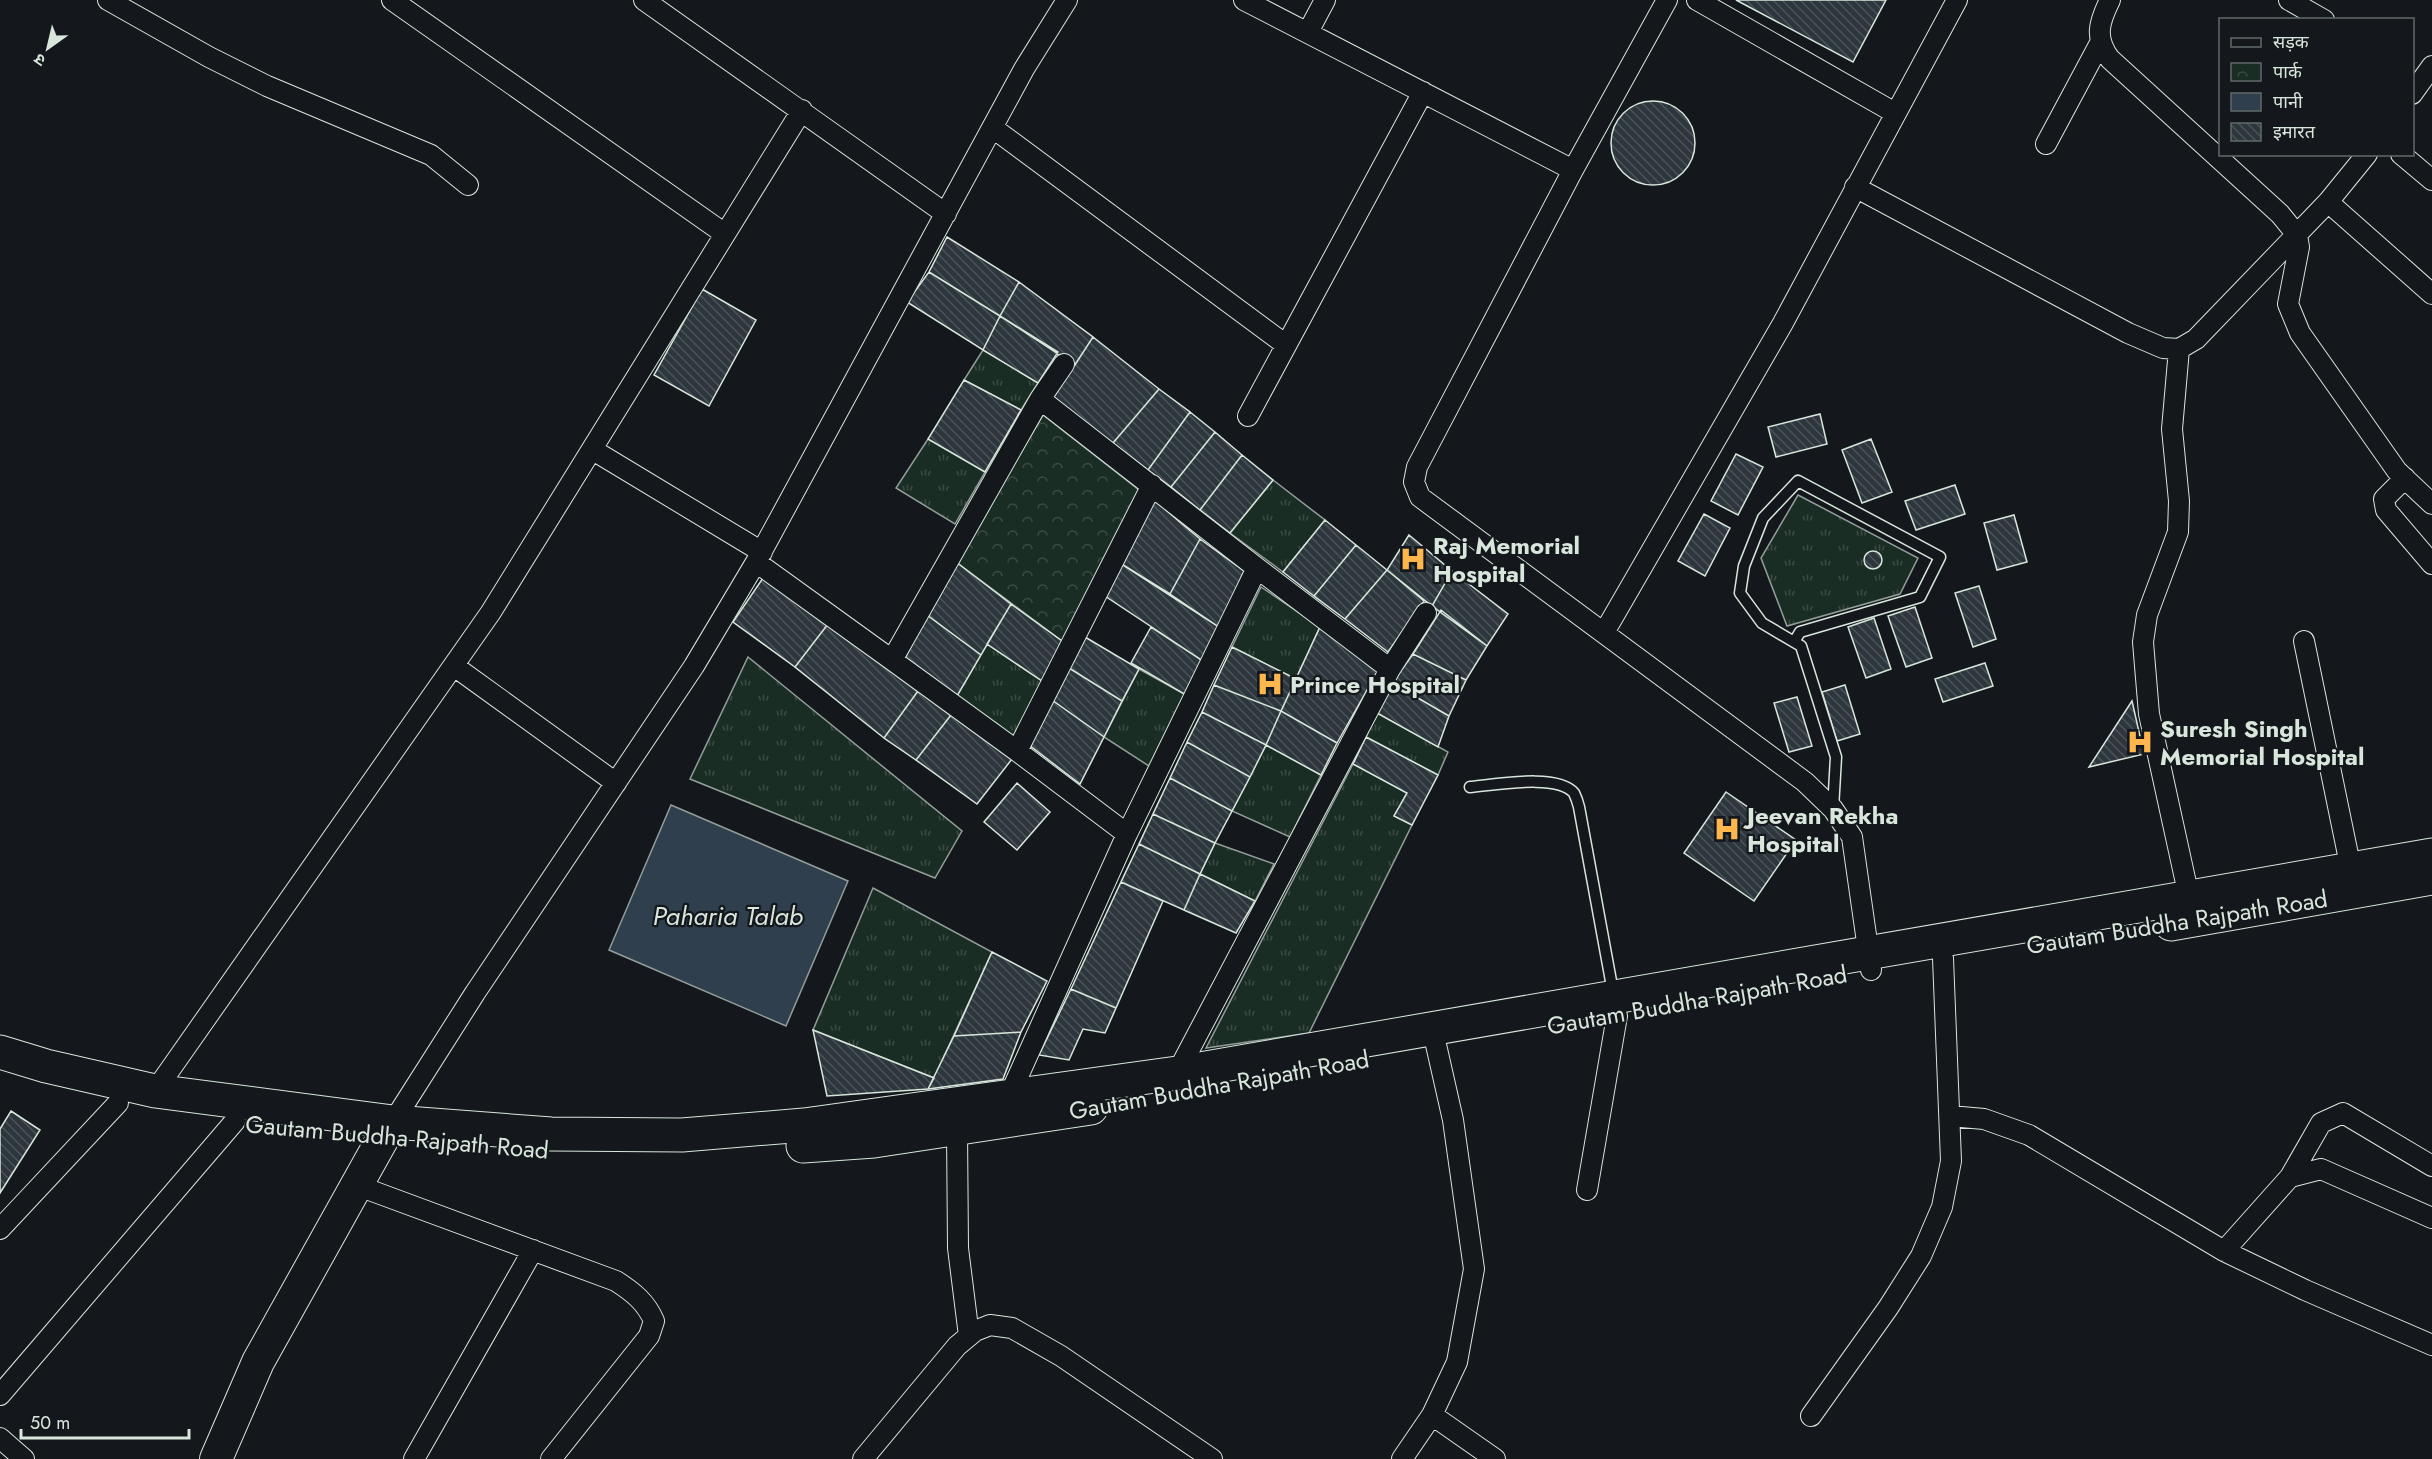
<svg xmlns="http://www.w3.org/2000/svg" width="2432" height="1459" font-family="Jost,'Noto Sans Devanagari',sans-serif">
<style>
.grass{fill:url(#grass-tufts);stroke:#939e99;stroke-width:1.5}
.park{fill:url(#park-crowns);stroke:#939e99;stroke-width:1.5}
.water{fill:#2f3f4d;stroke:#939e99;stroke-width:1.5}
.building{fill:url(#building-back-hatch);stroke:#d8e6dc;stroke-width:1.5}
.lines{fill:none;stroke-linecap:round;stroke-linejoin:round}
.lane-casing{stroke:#d8e6dc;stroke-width:13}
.street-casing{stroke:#d8e6dc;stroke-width:22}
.primary-casing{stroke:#d8e6dc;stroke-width:34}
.highway-casing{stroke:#d8e6dc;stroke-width:35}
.lane{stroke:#14181c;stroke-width:10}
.street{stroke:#14181c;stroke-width:20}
.primary{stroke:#14181c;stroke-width:32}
.highway{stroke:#14181c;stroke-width:33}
.labels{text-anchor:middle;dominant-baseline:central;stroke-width:4.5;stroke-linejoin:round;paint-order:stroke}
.poi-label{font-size:24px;font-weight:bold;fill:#d8e6dc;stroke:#14181c;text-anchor:start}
.street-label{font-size:24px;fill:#d8e6dc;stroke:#14181c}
.water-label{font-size:26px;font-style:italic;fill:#d8e6dc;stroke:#14181c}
</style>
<defs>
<pattern id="grass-tufts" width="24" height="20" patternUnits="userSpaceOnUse" patternTransform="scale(1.5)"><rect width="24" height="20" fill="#1a2d24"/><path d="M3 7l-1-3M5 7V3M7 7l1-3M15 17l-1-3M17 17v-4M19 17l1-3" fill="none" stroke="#3b4b43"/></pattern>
<pattern id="park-crowns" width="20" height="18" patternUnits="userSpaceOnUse" patternTransform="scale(1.5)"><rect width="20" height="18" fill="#1a2d24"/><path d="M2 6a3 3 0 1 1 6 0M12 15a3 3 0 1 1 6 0" fill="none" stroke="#3b4b43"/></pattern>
<pattern id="building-back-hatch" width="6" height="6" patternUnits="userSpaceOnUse" patternTransform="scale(1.5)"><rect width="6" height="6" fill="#2c363c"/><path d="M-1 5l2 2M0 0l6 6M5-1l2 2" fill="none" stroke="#4a5358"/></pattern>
</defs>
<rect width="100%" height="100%" fill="#14181c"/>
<path class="grass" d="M 983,350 L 1038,383 L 1021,410 L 964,380 Z
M 928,439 L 985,472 L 955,524 L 896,488 Z
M 1273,480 L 1325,520 L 1283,572 L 1230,533 Z
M 1798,495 L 1918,558 L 1900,594 L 1787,626 L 1761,558 Z
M 1261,587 L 1320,627 L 1296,679 L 1232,647 Z
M 987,644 L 1042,681 L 1014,737 L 957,696 Z
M 748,657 L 962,831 L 935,878 L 690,779 Z
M 1139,669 L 1186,695 L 1152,768 L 1104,737 Z
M 1377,713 L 1448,752 L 1438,775 L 1366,737 Z
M 1266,745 L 1321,775 L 1290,837 L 1232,811 Z
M 1353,764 L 1407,793 L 1394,816 L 1412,825 L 1309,1033 L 1206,1048 Z
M 1215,843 L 1274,864 L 1255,901 L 1200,874 Z
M 873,888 L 992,952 L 934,1078 L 813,1030 Z"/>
<path class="park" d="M 1043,415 L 1139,490 L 1062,641 L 956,562 Z"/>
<path class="water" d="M 671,805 L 848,881 L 786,1026 L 609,950 Z"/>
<path class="building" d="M 1736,0 L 1886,0 L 1853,62 Z
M1611 143a42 42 0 1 1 84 0a42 42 0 1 1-84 0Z
M 947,237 L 1019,282 L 1000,316 L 929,272 Z
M 929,272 L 1000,316 L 983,350 L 907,302 Z
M 1019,282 L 1093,337 L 1075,365 L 1000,316 Z
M 702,289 L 756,320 L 709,406 L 654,375 Z
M 1000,316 L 1058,352 L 1038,383 L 983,350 Z
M 1093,337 L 1159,389 L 1113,443 L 1053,398 Z
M 964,380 L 1021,410 L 985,472 L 928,439 Z
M 1159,389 L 1190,412 L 1148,470 L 1113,443 Z
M 1190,412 L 1215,432 L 1171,487 L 1148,470 Z
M 1820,414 L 1827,444 L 1776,457 L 1768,427 Z
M 1215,432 L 1242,455 L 1200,510 L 1171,487 Z
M 1871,439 L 1892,492 L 1862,503 L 1842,450 Z
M 1736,454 L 1763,467 L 1738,515 L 1711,501 Z
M 1242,455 L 1273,480 L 1230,533 L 1200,510 Z
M 1955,485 L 1965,514 L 1916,530 L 1905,501 Z
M 1154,500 L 1200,539 L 1170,594 L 1120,563 Z
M 1704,514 L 1730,528 L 1705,576 L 1678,561 Z
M 2014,515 L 2027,562 L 1997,570 L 1984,523 Z
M 1325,520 L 1356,545 L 1314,596 L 1283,572 Z
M 1409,535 L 1452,571 L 1432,606 L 1387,570 Z
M 1200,539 L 1244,571 L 1219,627 L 1170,594 Z
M 1356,545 L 1387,570 L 1345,619 L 1314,596 Z
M1864 560a9 9 0 1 1 18 0a9 9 0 1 1-18 0Z
M 956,562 L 1011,604 L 981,655 L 927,615 Z
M 1120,563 L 1219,627 L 1203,661 L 1105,596 Z
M 1387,570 L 1424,601 L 1388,652 L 1345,619 Z
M 1452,571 L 1508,614 L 1487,646 L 1432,606 Z
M 763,578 L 828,624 L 795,667 L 733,622 Z
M 1979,586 L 1996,639 L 1973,647 L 1955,593 Z
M 1011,604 L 1062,641 L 1042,681 L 987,644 Z
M 1915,607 L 1932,658 L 1906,667 L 1888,616 Z
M 1441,610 L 1487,646 L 1466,680 L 1413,654 Z
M 927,615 L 981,655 L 957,696 L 905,658 Z
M 1874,618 L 1891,669 L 1866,678 L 1848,627 Z
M 828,624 L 918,691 L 884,738 L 795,667 Z
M 1151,627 L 1203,661 L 1186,695 L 1131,663 Z
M 1320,627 L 1379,669 L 1337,743 L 1281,711 Z
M 1085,637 L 1139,669 L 1122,701 L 1069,668 Z
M 1232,647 L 1296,679 L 1281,711 L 1214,685 Z
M 1413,654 L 1466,680 L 1449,716 L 1392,683 Z
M 1985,663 L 1993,686 L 1943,702 L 1935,679 Z
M 1069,668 L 1122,701 L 1104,737 L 1052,700 Z
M 1392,683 L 1449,716 L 1438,747 L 1377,713 Z
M 1214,685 L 1281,711 L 1266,745 L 1202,712 Z
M 1845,685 L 1860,734 L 1837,741 L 1822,692 Z
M 918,691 L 951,715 L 916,760 L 884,738 Z
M 1797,697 L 1812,746 L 1789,752 L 1774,703 Z
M 1052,700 L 1104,737 L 1080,784 L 1029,745 Z
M 2132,701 L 2144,754 L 2089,767 Z
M 1281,711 L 1337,743 L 1321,775 L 1266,745 Z
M 1202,712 L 1266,745 L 1250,777 L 1187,742 Z
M 951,715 L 1012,759 L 977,804 L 916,760 Z
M 1366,737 L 1438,775 L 1412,825 L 1394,816 L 1407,793 L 1353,764 Z
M 1187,742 L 1250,777 L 1232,811 L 1170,778 Z
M 1170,778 L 1232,811 L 1215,843 L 1153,814 Z
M 1017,783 L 1050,812 L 1017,850 L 984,822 Z
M 1726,792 L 1796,840 L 1754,901 L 1684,853 Z
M 1153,814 L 1215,843 L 1200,874 L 1139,844 Z
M 1139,844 L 1200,874 L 1184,910 L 1121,882 Z
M 1200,874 L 1255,901 L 1236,933 L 1184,910 Z
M 1121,882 L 1163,901 L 1116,1008 L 1071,989 Z
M 992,952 L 1047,981 L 1021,1032 L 954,1036 Z
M 1071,989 L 1116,1008 L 1105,1033 L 1083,1029 L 1069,1060 L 1039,1055 Z
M 813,1030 L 934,1078 L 928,1089 L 827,1096 Z
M 1021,1032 L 1003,1079 L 928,1089 L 954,1036 Z
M 11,1111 L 40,1130 L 0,1193 L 0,1129 Z"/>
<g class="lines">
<g class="lane-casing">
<path id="lane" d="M 1794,642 L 1800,632 L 1920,597 L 1940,557 L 1798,481 L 1763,518 L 1744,566 L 1740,593 L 1762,623 L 1801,646 L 1836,757 L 1833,809
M 1470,787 C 1494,785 1558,773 1574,793 C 1576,797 1578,803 1579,807 L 1613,992"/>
</g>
<g class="street-casing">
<path id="street" d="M 108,0 L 209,57 L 267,86 L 431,155 L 468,185
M 392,0 L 725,234
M 644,0 L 946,214
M 1244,0 L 1573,170
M 1667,0 L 1573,170 L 1417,467 L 1414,482 L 1420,497 L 1805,782 L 1833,809 L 1852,837 L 1871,970
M 1697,0 L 1895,113
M 2110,0 C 2099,22 2094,38 2110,59 L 2280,214 L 2297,235 L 2299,247 L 2288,304 L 2300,333 L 2397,471 L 2432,504
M 2289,0 L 2324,20
M 1308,32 L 1325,0
M 2412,94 L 2432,66
M 993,128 L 1286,345
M 2046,144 L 2099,45
M 2401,154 L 2432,180
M 1855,187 L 2128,333 L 2163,348 L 2179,349 L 2196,339 L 2328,202 L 2367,154
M 2328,202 L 2432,294
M 2179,349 L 2172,429 L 2179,501 L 2178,532 L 2147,615 L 2143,642 L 2149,714 L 2191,906
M 1040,399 L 1064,364
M 1248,416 L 1423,92
M 593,450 L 762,552
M 2405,478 L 2384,499 L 2386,510 L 2432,564
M 756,562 L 892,660 L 1040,399 L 1257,568 L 1127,834 L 1006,1103
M 1605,631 L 1783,323 L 1957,0
M 2304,641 L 2353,879
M 892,660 L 1017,751 L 1152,485
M 454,666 L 616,783
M 1390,669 L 1426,613
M 1017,751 L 1127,834
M 1177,1073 L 1390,669 L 1257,568
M 155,1091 L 491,612 L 802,110
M 1950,1116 L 1984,1119 L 2029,1135 L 2224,1251 L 2305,1290 L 2432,1345
M 393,1122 L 475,993 L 694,666 L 756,562 L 1024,69 L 1067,0
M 957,1130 L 958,1248 L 969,1336
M 2290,1177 L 2321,1123 L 2343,1113 L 2432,1166
M 356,1185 L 616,1281 C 633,1292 646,1302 654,1321 L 649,1336 L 551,1459
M 1587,1190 L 1617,1016
M 0,1229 L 118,1103
M 2224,1251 L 2290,1177 L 2321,1169 L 2432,1218
M 0,1395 L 235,1121
M 1432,1415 L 1495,1459
M 1811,1416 L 1888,1308 L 1921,1256 L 1942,1207 L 1951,1161 L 1943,958
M 0,1438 L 24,1459
M 414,1459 L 533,1250
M 863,1459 L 957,1346 L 975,1331 L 990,1325 L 1012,1328 L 1061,1356 L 1212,1459
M 1402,1459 L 1432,1415 L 1457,1362 L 1474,1269 L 1453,1120 L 1432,1027"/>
</g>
<g class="primary-casing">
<path id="primary" d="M 216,1459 L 258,1362 L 383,1138"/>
</g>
<g class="highway-casing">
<path id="highway" d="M 2171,924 L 2432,878
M 0,1052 L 46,1066 L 155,1091 L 393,1122 L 551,1134 L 682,1135 L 804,1125 L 1177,1073 L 2432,855
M 803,1146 L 874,1141 L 1091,1108"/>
</g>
<use href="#lane" class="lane"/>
<use href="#street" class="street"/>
<use href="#primary" class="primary"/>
<use href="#highway" class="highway"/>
</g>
<defs>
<g id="hospital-bare" transform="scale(2.07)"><path d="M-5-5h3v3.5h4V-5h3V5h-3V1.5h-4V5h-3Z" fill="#ffb74d" stroke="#14181c" stroke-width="2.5" paint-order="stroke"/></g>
</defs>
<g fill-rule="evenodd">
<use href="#hospital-bare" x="1413" y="559"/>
<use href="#hospital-bare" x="1270" y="684"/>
<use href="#hospital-bare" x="2140" y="742"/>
<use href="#hospital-bare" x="1727" y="829"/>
</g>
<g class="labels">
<g class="poi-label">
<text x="1433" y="545">Raj Memorial<tspan x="1433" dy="28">Hospital</tspan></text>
<text x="1290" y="684">Prince Hospital</text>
<text x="2160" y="728">Suresh Singh<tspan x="2160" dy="28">Memorial Hospital</tspan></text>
<text x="1747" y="815">Jeevan Rekha<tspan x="1747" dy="28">Hospital</tspan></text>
</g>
<g class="street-label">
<text transform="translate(2177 922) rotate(-9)">Gautam Buddha Rajpath Road</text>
<text transform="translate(1697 1000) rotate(-10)">Gautam Buddha Rajpath Road</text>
<text transform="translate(1219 1085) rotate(-10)">Gautam Buddha Rajpath Road</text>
<text transform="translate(397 1137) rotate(5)">Gautam Buddha Rajpath Road</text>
</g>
<g class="water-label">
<text x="728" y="916">Paharia Talab</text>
</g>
</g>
<rect x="2219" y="18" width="195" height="138" fill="#14181c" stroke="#626a69" stroke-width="1.5"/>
<rect x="2231" y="38" width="30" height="9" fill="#14181c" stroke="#626a69" stroke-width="1.5"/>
<text x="2273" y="48" font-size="18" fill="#d8e6dc">सड़क</text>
<rect x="2231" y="63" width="30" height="18" fill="url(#park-crowns)" stroke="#626a69" stroke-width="1.5"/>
<text x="2273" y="78" font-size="18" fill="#d8e6dc">पार्क</text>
<rect x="2231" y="93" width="30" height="18" fill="#2f3f4d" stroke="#626a69" stroke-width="1.5"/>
<text x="2273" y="108" font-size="18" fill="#d8e6dc">पानी</text>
<rect x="2231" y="123" width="30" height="18" fill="url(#building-back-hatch)" stroke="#626a69" stroke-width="1.5"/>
<text x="2273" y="138" font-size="18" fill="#d8e6dc">इमारत</text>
<g transform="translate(48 48) rotate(214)" stroke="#14181c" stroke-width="4.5" paint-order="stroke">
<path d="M0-4.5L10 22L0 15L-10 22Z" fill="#d8e6dc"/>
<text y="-9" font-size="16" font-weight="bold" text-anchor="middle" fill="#d8e6dc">उ</text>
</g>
<path d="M21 1429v9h168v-9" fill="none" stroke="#d8e6dc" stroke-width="3"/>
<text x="30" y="1429" font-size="18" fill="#d8e6dc" stroke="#14181c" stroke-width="4.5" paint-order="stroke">50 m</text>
</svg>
